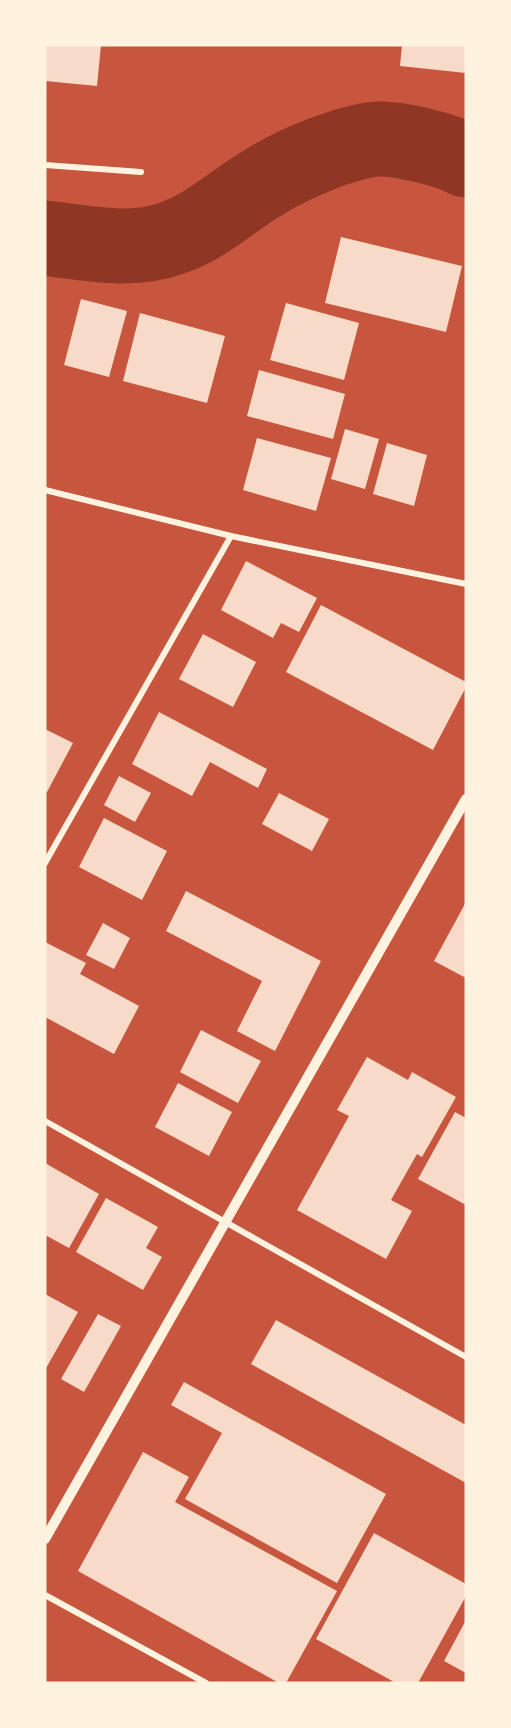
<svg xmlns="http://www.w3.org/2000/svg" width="511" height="1728" font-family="Poppins,sans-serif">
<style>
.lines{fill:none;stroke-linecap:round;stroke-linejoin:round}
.river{stroke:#8f3625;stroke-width:75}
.building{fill:#f7dbc8}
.minor{stroke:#fff3e0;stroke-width:6}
.tertiary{stroke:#fff3e0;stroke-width:10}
</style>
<rect width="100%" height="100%" fill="#c8553d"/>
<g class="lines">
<path class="river" d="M 45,238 C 86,243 132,253 172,238 C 208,226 234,199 266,181 C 293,164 345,142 377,139 C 399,138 447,150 466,160"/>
</g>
<path class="building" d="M 45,45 L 101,45 L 97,86 L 45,81 Z
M 402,45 L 466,45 L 466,73 L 400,66 Z
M 341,237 L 462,266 L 446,332 L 325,303 Z
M 81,299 L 127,311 L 109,377 L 64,365 Z
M 286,303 L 359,323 L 344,380 L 270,360 Z
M 140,313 L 225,336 L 207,403 L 123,381 Z
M 259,370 L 345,394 L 333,439 L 247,416 Z
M 345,429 L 379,439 L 365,489 L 331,479 Z
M 257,438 L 331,458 L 316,511 L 243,490 Z
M 387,443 L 427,455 L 414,506 L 373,494 Z
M 246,561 L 317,598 L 299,632 L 281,623 L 273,638 L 221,610 Z
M 321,605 L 466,682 L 466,687 L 433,750 L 286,672 Z
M 203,634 L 256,662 L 233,707 L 179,679 Z
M 159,712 L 267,769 L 258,788 L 210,762 L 192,796 L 132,764 Z
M 45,729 L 73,743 L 47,792 L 45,791 Z
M 119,776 L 151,793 L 135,822 L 104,805 Z
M 279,793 L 329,819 L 312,851 L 262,824 Z
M 104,818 L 167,851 L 142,900 L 79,867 Z
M 186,891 L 321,961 L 275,1051 L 237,1031 L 262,981 L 166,931 Z
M 466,902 L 466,978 L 434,961 Z
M 103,923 L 130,938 L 114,969 L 86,955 Z
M 45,942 L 86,963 L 80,974 L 139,1006 L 114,1054 L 45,1017 Z
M 201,1030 L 261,1061 L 238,1103 L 180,1072 Z
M 367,1057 L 408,1080 L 412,1072 L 456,1097 L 422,1157 L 417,1154 L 391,1200 L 412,1211 L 386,1259 L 297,1210 L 349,1116 L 337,1110 Z
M 178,1083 L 232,1112 L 209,1156 L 155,1127 Z
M 455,1112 L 466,1118 L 466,1205 L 418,1179 Z
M 45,1163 L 99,1194 L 69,1248 L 45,1235 Z
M 106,1198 L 158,1227 L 146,1248 L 162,1257 L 143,1290 L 76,1252 Z
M 45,1294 L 78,1312 L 45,1370 Z
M 98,1314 L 121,1326 L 84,1392 L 61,1379 Z
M 276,1320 L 466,1425 L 466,1483 L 251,1364 Z
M 184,1382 L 386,1494 L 337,1583 L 185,1499 L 222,1433 L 171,1405 Z
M 143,1452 L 189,1477 L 175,1502 L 337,1591 L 286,1683 L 279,1683 L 78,1571 Z
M 374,1533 L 466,1584 L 466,1596 L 418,1683 L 396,1683 L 316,1639 Z
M 466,1620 L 466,1673 L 444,1661 Z"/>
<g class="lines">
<path class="minor" d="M 45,165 L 141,172
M 45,490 L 231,536 L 466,584
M 45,863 L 231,536
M 45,1121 L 466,1357
M 45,1595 L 206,1683"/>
<path class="tertiary" d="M 45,1539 L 466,799"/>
</g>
<rect width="511" height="1728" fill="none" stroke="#fff3e0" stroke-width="93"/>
</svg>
